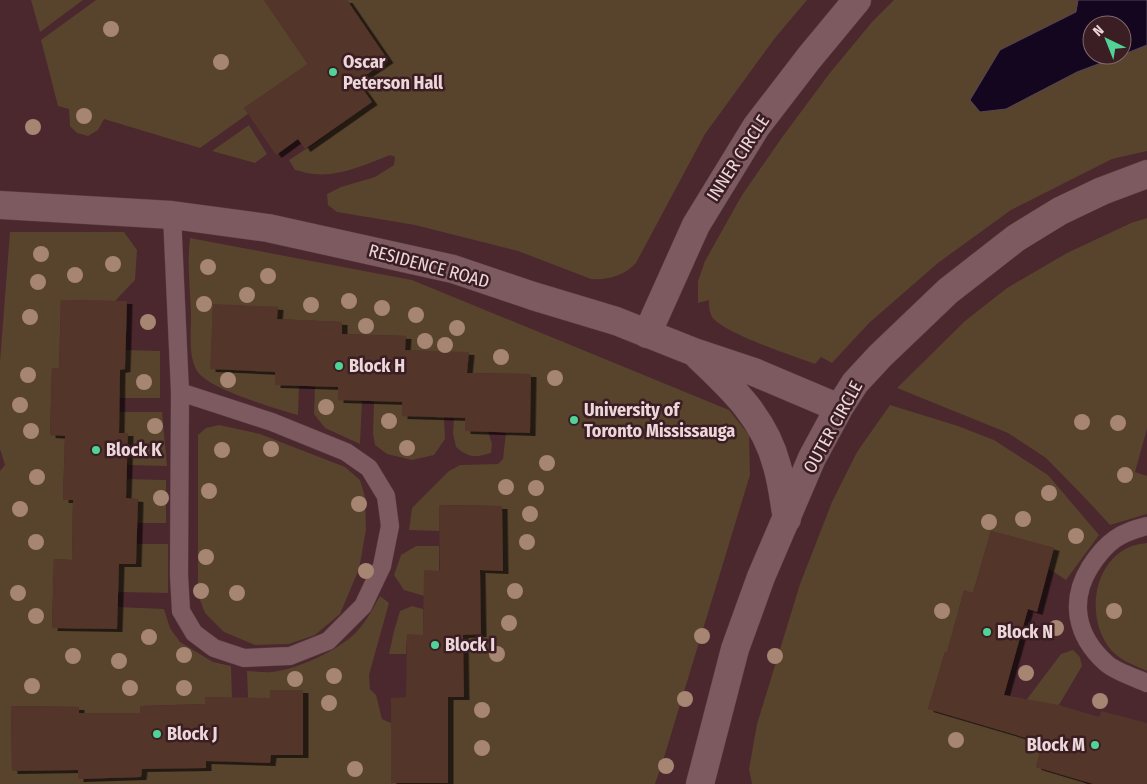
<svg xmlns="http://www.w3.org/2000/svg" width="1147" height="784" viewBox="0 0 1147 784" font-family="'Fira Sans Condensed',sans-serif">
<defs>
<filter id="shadow"><feDropShadow dx="5.5" dy="3" stdDeviation="0" flood-color="#0009"/></filter>
</defs>
<rect width="100%" height="100%" fill="#3b1e23"/>
<path fill="#4b272e" fill-rule="evenodd" d="M0 0H1147V784H0ZM1092 25H1122V55H1092Z"/>
<path fill="#58432d" d="M31 0H83L40 32Z
M96 0H264L308 64 244 108 248 114 200 148 104 119 98 130 88 136 77 133 70 126 69 109 58 106 41 40Z
M347 0H807L775 38 705 134 636 263C624 276 608 280 591 279L518 251 415 225 337 212 328 205 327 194 341 187 375 177 394 165 395 157 390 155C367 164 339 177 314 174 308 174 301 171 295 170L289 160 317 142 371 102 357 81 388 60Z
M894 0H1078L1076 12 1000 50 1077 72 1147 45V151L1112 159 1011 210 938 263 869 323 832 363 821 357 815 364C797 357 718 332 711 315 709 311 709 305 709 300L698 303V281L705 261 742 195 783 136 829 74 872 22Z
M249 125 267 154 255 163 212 151Z
M1147 218V429L1135 472 1147 476V514L1110 525 1087 500 1046 458 1008 433 897 388 965 321 1007 288 1067 253 1131 223Z
M10 232H124L137 250 135 280 115 301 61 300 59 368H52L50 435 65 436 63 499 73 500 72 560 54 559 52 627 117 629 118 607 164 609 170 628 180 642 213 662 231 666 232 698 205 697V704L140 706V713H79L78 707 11 706 12 771 206 768V761L270 763 271 755H303V690H270V699L248 698 247 671C255 671 263 673 271 672 295 670 332 653 351 637 364 626 372 610 380 596L389 603 369 675 370 689 376 695 382 719 391 723V783H448V697H464L463 635 481 633 480 570 502 571V506L440 505 439 531 409 530 412 508 449 471 460 465 498 464 503 459 506 432 530 433 531 374 467 373 469 353 405 350 406 336 342 334V322L277 319 278 307 213 305 211 369 275 372V385H299L298 415C277 409 208 389 197 371 188 356 191 331 191 314 190 289 187 263 190 238L412 280 729 410 749 435 750 475 662 764 655 784H0V471L5 465 0 449V362Z
M126 350 160 351V398H119L120 370 125 369Z
M315 386 338 387V400L362 401 360 444 325 428 314 414Z
M374 402H402V416L444 417 445 439 434 455 412 460 387 454 375 445 373 434Z
M890 405 958 426 994 440 1048 475 1099 535 1066 580 1049 569 1054 548 991 531 973 593 964 591 947 652H945L928 709 1018 711 1061 654 1073 650 1080 657 1082 666 1059 705H1054L1036 767 1084 781V783L1088 784H752L749 769 757 724 800 584 832 502 857 452Z
M119 412H162L167 466 128 465V433H118Z
M454 418H465V431H488L492 444 491 453C475 458 469 458 456 447L453 434Z
M219 425 260 434 345 467 360 480 365 497 366 530 359 569 340 614 315 635 289 644 255 645 224 632 205 613 198 595V435L206 428Z
M127 479 166 480V523H137L138 499 126 498Z
M1147 543V671C1134 665 1121 661 1111 650 1081 614 1096 546 1147 543Z
M137 544H168V593L118 592 119 564H136Z
M416 546H439V571H424V596L404 590 394 575 401 555Z
M412 606 423 609V635H407L406 654H389L394 631 400 611Z"/>
<path fill="#13061e" stroke="#544556" d="M1078 0H1147V45L1122 55V25H1092V55H1122L1077 72 1006 109 980 112 970 100 1000 50 1076 12Z"/>
<path fill="#53352b" filter="url(#shadow)" d="M264 0H347L388 60 357 81 372 102 305 149 298 139 276 155 244 108 308 64Z
M61 300 127 301 125 369 120 370 119 433H128L126 498 138 499 136 564H119L117 629 52 628 54 559 72 560 73 500H63L65 436 50 435 52 368H59Z
M213 304 278 307 277 319 342 322V334L406 336 405 350 469 352 467 373 531 374 530 433 465 431V418L402 416V402L338 400V387L275 385V372L210 369Z
M439 505 502 506 503 571 480 570 481 634 463 635 464 697H448V783H391V698L406 697 407 634 423 635 424 570 440 571Z
M991 531 1054 548 1037 612 1028 609 1004 695 1059 705 1099 717 1101 711 1147 723V784H1093L1036 767 1043 743 928 709 945 652H947L964 590 973 593Z
M270 690H303V755H271L270 763 206 761V768L142 769 141 777 78 779V770L12 771 11 706 79 707V713H140V706L205 704V697L270 698Z"/>
<g fill="none" stroke-linecap="round" stroke-linejoin="round">
<g stroke="#563d42" stroke-width="19">
<path id="lane" d="M172 215 180 392 179 575 181 611 194 633 214 648 244 658 290 656 328 641 363 606 382 566 390 526 386 496 369 468 346 452 272 422 180 392
M1147 526C1136 529 1125 532 1115 539 1105 546 1097 556 1090 567 1069 601 1076 636 1106 663 1114 671 1136 678 1147 683"/>
</g>
<g stroke="#563d42" stroke-width="29">
<path id="street" d="M0 205 172 215 268 228 453 269 533 296 616 321 694 352 754 372 839 408
M647 334 696 225 756 127 809 58 857 0
M699 357C733 389 765 419 777 466 782 483 784 502 787 519
M700 784 735 649 761 577 812 458 839 408 855 383 880 356 948 291 1016 238 1060 211 1102 191 1147 174"/>
</g>
<use href="#lane" stroke="#7c5a5f" stroke-width="18"/>
<use href="#street" stroke="#7c5a5f" stroke-width="28"/>
</g>
<g fill="#a68572">
<circle cx="111" cy="29" r="8"/>
<circle cx="221" cy="62" r="8"/>
<circle cx="84" cy="116" r="8"/>
<circle cx="33" cy="127" r="8"/>
<circle cx="41" cy="254" r="8"/>
<circle cx="113" cy="264" r="8"/>
<circle cx="208" cy="267" r="8"/>
<circle cx="75" cy="275" r="8"/>
<circle cx="268" cy="276" r="8"/>
<circle cx="38" cy="282" r="8"/>
<circle cx="247" cy="295" r="8"/>
<circle cx="349" cy="301" r="8"/>
<circle cx="204" cy="304" r="8"/>
<circle cx="311" cy="305" r="8"/>
<circle cx="382" cy="308" r="8"/>
<circle cx="416" cy="315" r="8"/>
<circle cx="30" cy="317" r="8"/>
<circle cx="148" cy="322" r="8"/>
<circle cx="366" cy="326" r="8"/>
<circle cx="457" cy="328" r="8"/>
<circle cx="425" cy="341" r="8"/>
<circle cx="445" cy="345" r="8"/>
<circle cx="501" cy="357" r="8"/>
<circle cx="28" cy="375" r="8"/>
<circle cx="555" cy="378" r="8"/>
<circle cx="228" cy="380" r="8"/>
<circle cx="144" cy="382" r="8"/>
<circle cx="20" cy="405" r="8"/>
<circle cx="326" cy="407" r="8"/>
<circle cx="389" cy="421" r="8"/>
<circle cx="1082" cy="422" r="8"/>
<circle cx="1118" cy="423" r="8"/>
<circle cx="155" cy="426" r="8"/>
<circle cx="31" cy="431" r="8"/>
<circle cx="407" cy="448" r="8"/>
<circle cx="271" cy="449" r="8"/>
<circle cx="222" cy="450" r="8"/>
<circle cx="547" cy="463" r="8"/>
<circle cx="1125" cy="475" r="8"/>
<circle cx="37" cy="477" r="8"/>
<circle cx="506" cy="487" r="8"/>
<circle cx="536" cy="488" r="8"/>
<circle cx="209" cy="491" r="8"/>
<circle cx="1049" cy="493" r="8"/>
<circle cx="161" cy="498" r="8"/>
<circle cx="359" cy="504" r="8"/>
<circle cx="20" cy="509" r="8"/>
<circle cx="530" cy="514" r="8"/>
<circle cx="1023" cy="519" r="8"/>
<circle cx="989" cy="522" r="8"/>
<circle cx="1076" cy="536" r="8"/>
<circle cx="36" cy="542" r="8"/>
<circle cx="527" cy="542" r="8"/>
<circle cx="206" cy="557" r="8"/>
<circle cx="366" cy="571" r="8"/>
<circle cx="201" cy="591" r="8"/>
<circle cx="515" cy="591" r="8"/>
<circle cx="18" cy="593" r="8"/>
<circle cx="237" cy="593" r="8"/>
<circle cx="942" cy="611" r="8"/>
<circle cx="1114" cy="611" r="8"/>
<circle cx="36" cy="616" r="8"/>
<circle cx="509" cy="623" r="8"/>
<circle cx="1056" cy="628" r="8"/>
<circle cx="702" cy="636" r="8"/>
<circle cx="149" cy="637" r="8"/>
<circle cx="497" cy="654" r="8"/>
<circle cx="184" cy="655" r="8"/>
<circle cx="73" cy="656" r="8"/>
<circle cx="775" cy="656" r="8"/>
<circle cx="119" cy="661" r="8"/>
<circle cx="1026" cy="673" r="8"/>
<circle cx="334" cy="676" r="8"/>
<circle cx="295" cy="679" r="8"/>
<circle cx="32" cy="686" r="8"/>
<circle cx="130" cy="688" r="8"/>
<circle cx="184" cy="688" r="8"/>
<circle cx="685" cy="699" r="8"/>
<circle cx="1100" cy="701" r="8"/>
<circle cx="329" cy="703" r="8"/>
<circle cx="482" cy="710" r="8"/>
<circle cx="956" cy="740" r="8"/>
<circle cx="482" cy="748" r="8"/>
<circle cx="666" cy="766" r="8"/>
<circle cx="355" cy="769" r="8"/>
</g>
<g fill="#51d398" stroke="#3b1e23" stroke-width="2">
<circle cx="333" cy="72" r="5"/>
<circle cx="339" cy="366" r="5"/>
<circle cx="574" cy="420" r="5"/>
<circle cx="96" cy="450" r="5"/>
<circle cx="987" cy="632" r="5"/>
<circle cx="435" cy="645" r="5"/>
<circle cx="157" cy="734" r="5"/>
<circle cx="1095" cy="745" r="5"/>
</g>
<g text-anchor="middle" stroke-width="5" stroke-linejoin="round" paint-order="stroke">
<g font-size="18" font-weight="bold" fill="#ecd7da" stroke="#3b1e23" text-anchor="start">
<text x="343" y="68">Oscar<tspan x="343" dy="21">Peterson Hall</tspan></text>
<text x="349" y="372">Block H</text>
<text x="584" y="416">University of<tspan x="584" dy="21">Toronto Mississauga</tspan></text>
<text x="106" y="456">Block K</text>
<text x="997" y="638">Block N</text>
<text x="445" y="651">Block I</text>
<text x="167" y="740">Block J</text>
<text x="1085" y="751" text-anchor="end">Block M</text>
</g>
<g font-size="18" fill="#ecd7da" stroke="#3b1e23">
<text transform="translate(738 158) rotate(-57)" y="6">INNER CIRCLE</text>
<text transform="translate(429 266) rotate(15)" y="6">RESIDENCE ROAD</text>
<text transform="translate(833 427) rotate(-61)" y="6">OUTER CIRCLE</text>
</g>
</g>
<g transform="translate(1107 40) rotate(317)"><circle r="24" fill="#3b1e23" stroke="#82686c"/>
<path d="M0-4L9 19L0 12L-9 19Z" fill="#51d398"/>
<text y="-8" font-size="14" font-weight="bold" text-anchor="middle" fill="#ecd7da">N</text>
</g>
</svg>
